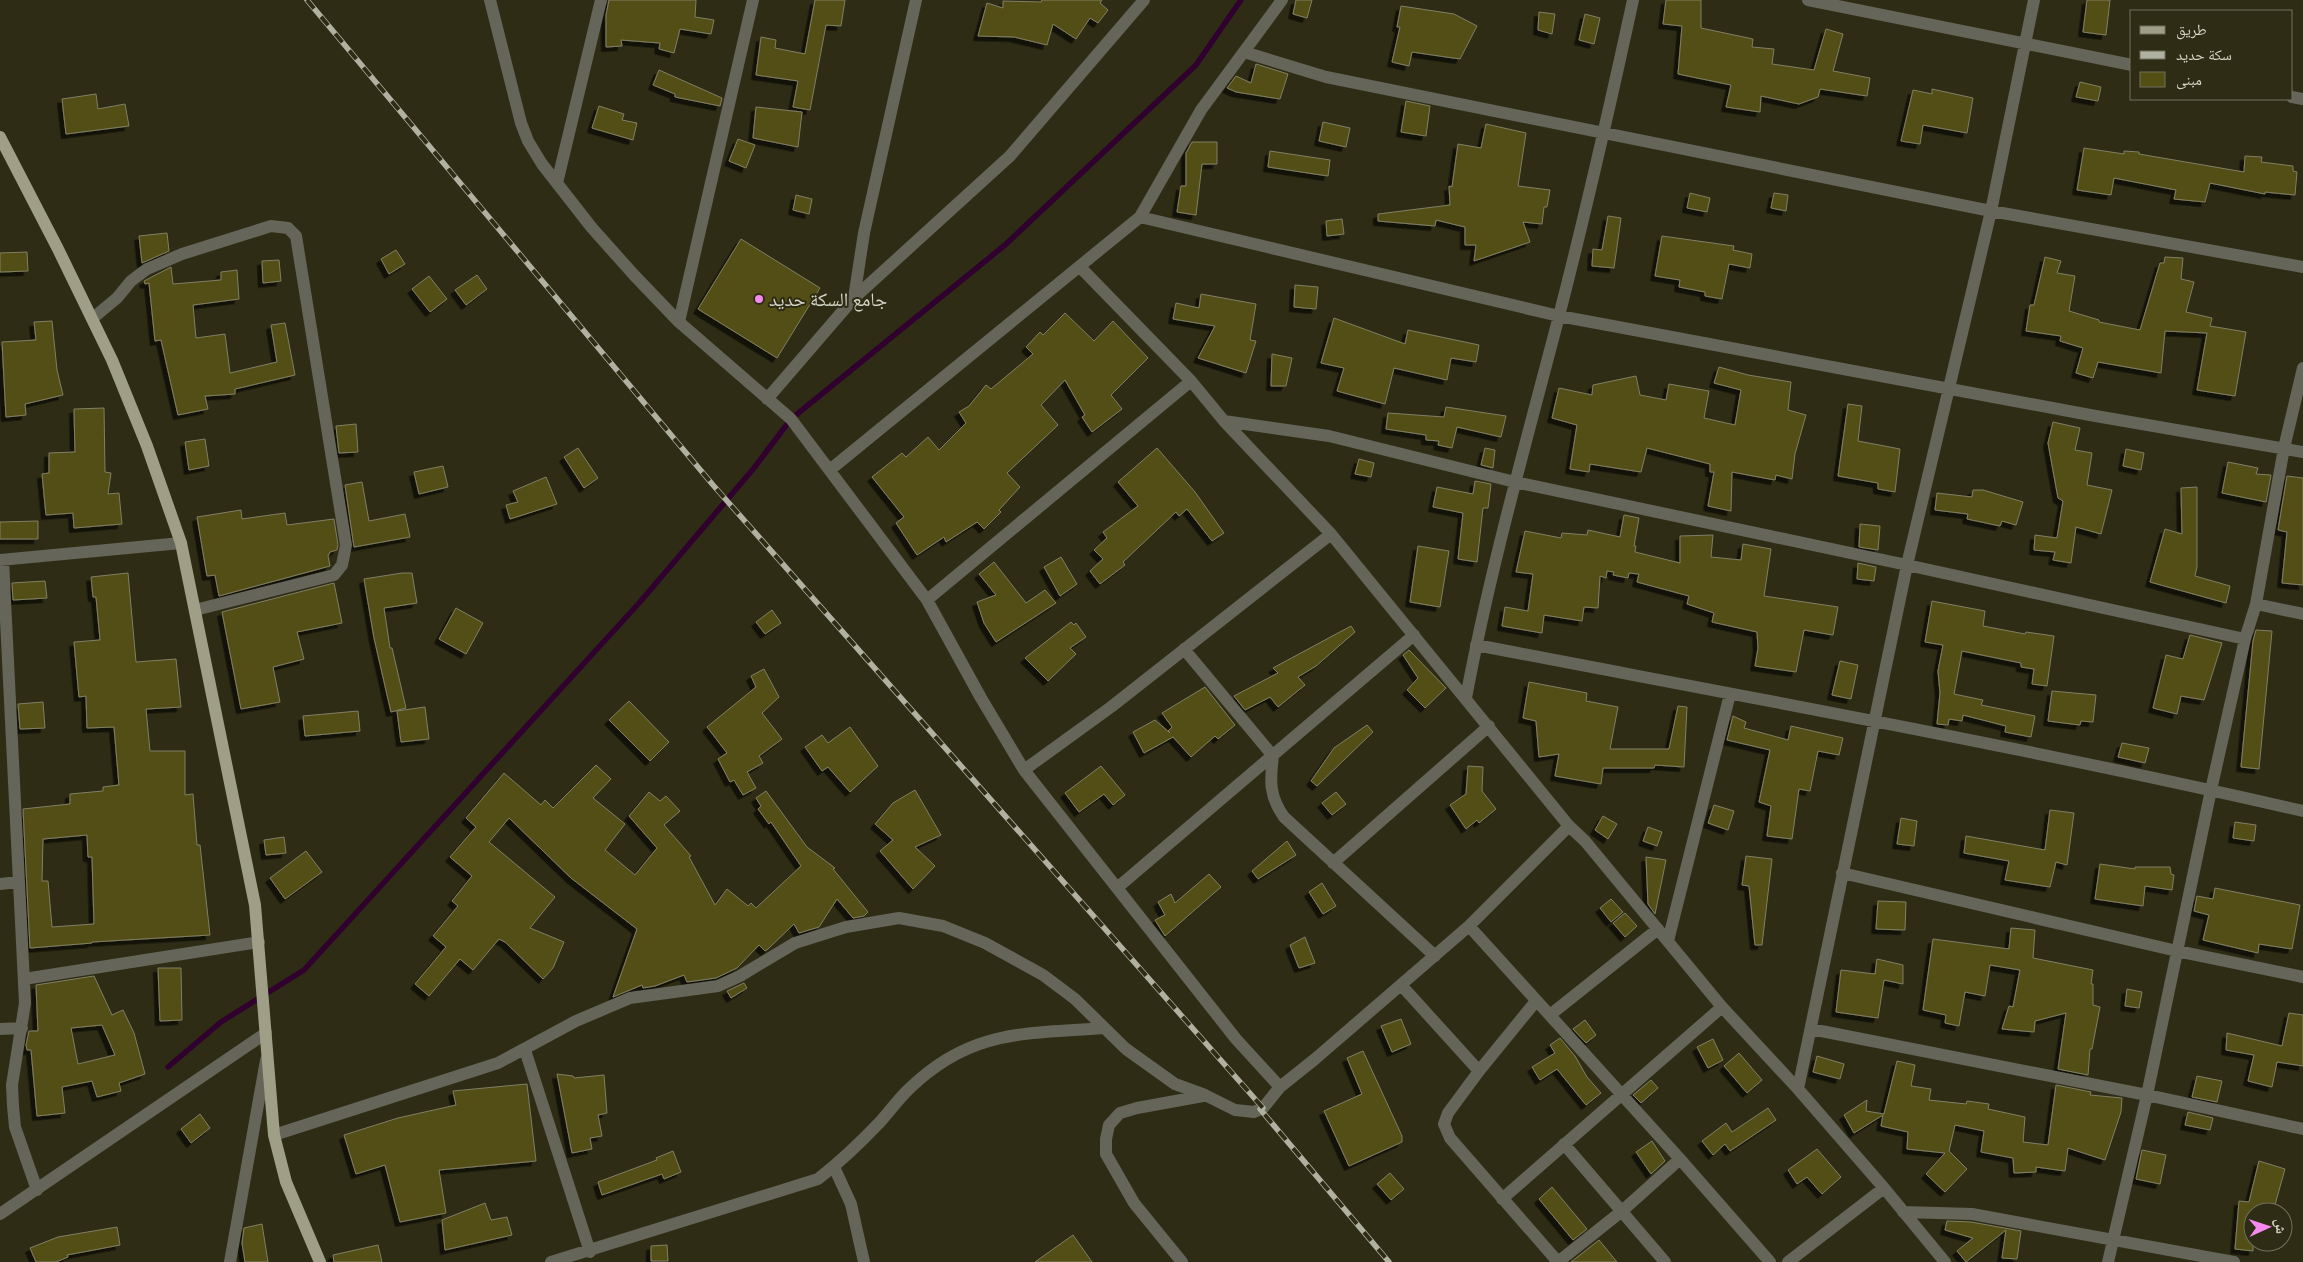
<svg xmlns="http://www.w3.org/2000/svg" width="2303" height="1262" viewBox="0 0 2303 1262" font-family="Cabin,'Noto Naskh Arabic',sans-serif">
<defs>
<filter id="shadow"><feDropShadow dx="-4.5" dy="4.5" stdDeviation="0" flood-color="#0009"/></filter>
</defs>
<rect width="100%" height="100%" fill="#2e2c15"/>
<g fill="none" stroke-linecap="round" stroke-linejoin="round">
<path stroke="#30002e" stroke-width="5.5" d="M168 1067 221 1022 304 970 640 602 754 468 791 419 1005 245 1196 65 1241 0"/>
</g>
<path fill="#524e14" stroke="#817f65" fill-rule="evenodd" filter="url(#shadow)" d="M609 0H696L695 17 714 20 711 34 680 29 674 53 659 49 660 43 621 40 622 46 606 47V15Z
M815 0H845L841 26 826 25 810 110 793 107 798 81 756 75 761 37 776 40 775 48 805 54Z
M1042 0H1102L1100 3 1108 10 1098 23 1090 18 1076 39 1053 24 1047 45 1014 37 978 36 987 3 1003 8V1L1041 2Z
M1296 0H1312L1307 18 1293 14Z
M1666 0H1701V28L1753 39 1752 47 1774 49 1772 64 1814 70 1826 29 1843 34 1833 71 1870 78 1867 96 1820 89 1818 97 1799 104 1761 96 1760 112 1726 107 1731 85 1678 74 1682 26 1663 24Z
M2087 0H2110L2106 35 2083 32Z
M1401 6 1454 14 1477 26 1460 59 1412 52 1409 66 1392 62 1400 27H1397Z
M1539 12 1555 14 1552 34 1538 30Z
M1585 14 1600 18 1594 44 1579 40Z
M1256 64 1288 74 1280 99 1236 92 1227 88 1236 76 1251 83Z
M659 70 722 98 720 106 675 97V94L653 85Z
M2080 82 2101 87 2098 101 2076 97Z
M1932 89 1973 98 1967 133 1923 125 1920 144 1901 141 1913 90 1932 94Z
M96 94 98 109 125 104 129 126 66 134 62 99Z
M1406 101 1430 106 1426 136 1401 132Z
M599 106 624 114 622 120 637 123 633 140 592 128Z
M756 107 802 112 798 147 753 138Z
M1323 122 1350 128 1346 147 1319 141Z
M1486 124 1526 133 1518 186 1550 190 1547 207H1544L1542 224 1523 222 1530 242 1474 261 1476 245H1465V227L1436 220 1435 226 1378 221V214L1450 205 1449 186 1452 187 1458 144 1481 148Z
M738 139 755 145 746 168 729 161Z
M1192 142H1217V164H1202L1196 215 1177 212 1181 186H1186V153Z
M2084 148 2124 154V151L2139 152V154L2244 172 2245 156 2262 157 2261 162 2293 166V171L2297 172 2295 195 2265 192V194L2210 183 2205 202 2174 199 2176 190 2114 178 2111 195 2077 190Z
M1270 151 1330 160 1328 176 1268 167Z
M1690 193 1710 198 1707 212 1687 208Z
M1774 193 1788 195 1786 211 1771 208Z
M796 195 812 199 809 214 793 210Z
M1608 216 1621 218 1614 268 1592 266 1593 249 1602 250Z
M1342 219 1344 234 1327 236 1326 221Z
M167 233 169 251 142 263 139 236Z
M1662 236 1734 246 1733 250 1752 254 1750 268 1729 264 1722 299 1705 296V292L1679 287 1680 280 1655 276Z
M741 239 820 288 777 358 698 309Z
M396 250 405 264 389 274 381 259Z
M27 252 28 271 0 272V253Z
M2045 257 2061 261 2057 273 2075 276 2069 311 2099 320V322L2140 330 2160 263H2164L2165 257 2183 258 2181 279 2194 282 2186 312 2212 318 2210 326 2246 332 2235 396 2197 390 2207 333 2165 331 2161 373 2098 362 2093 378 2076 373 2083 348 2060 341 2061 336 2026 331 2030 305H2034Z
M279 260 281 281 263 283 262 261Z
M171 267 173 284 221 280V272L237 270 239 299 193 305 196 338 225 334 230 373 277 362 271 325 285 323 295 375 235 389V394L205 396 208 409 178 415 161 340 155 341 149 283 145 284 144 281Z
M477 275 487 289 466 305 455 290Z
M429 276 447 299 430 312 412 289Z
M1295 285 1318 287 1316 309 1294 307Z
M1201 294 1256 304 1250 340 1256 341 1246 373 1198 358 1215 326 1173 319 1176 303 1199 308Z
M1065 313 1094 341 1113 321 1148 358 1111 395 1122 409 1092 432 1082 417 1085 415 1065 380 1041 405 1058 425 1007 473 1020 487 999 510 1001 512 984 529 977 522 946 542 944 537 917 555 896 523 904 517 872 477 902 453 906 457 928 437 939 450 966 423 959 412 969 406 986 385 991 389 1033 354 1026 347 1040 332 1043 335Z
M1334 318 1405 344 1408 330 1479 345 1476 362 1451 358 1447 380 1394 368 1385 404 1337 391 1344 368 1321 363Z
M52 321 57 370 63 395 25 404 26 415 6 417 2 342 36 340 34 322Z
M1272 354 1292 358 1286 386H1271Z
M1719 367 1748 375 1791 382 1788 410 1806 415 1795 454 1792 479 1776 475 1775 480 1732 472 1731 511 1708 506 1714 472H1710V464L1647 448 1641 472 1590 464 1589 472 1570 469 1577 425 1552 418 1559 388 1592 395 1593 385 1636 376 1640 395 1666 400 1669 384 1709 391 1704 418 1735 425 1741 390 1714 383Z
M1848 404 1862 406 1858 441 1900 449 1895 492 1878 489V483L1838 476Z
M1446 407 1506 416 1501 437 1457 427 1452 448 1438 445 1439 441 1426 440V435L1386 429 1388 413 1444 417Z
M104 408 105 472 111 473 108 494 119 493 122 524 74 528 73 513 46 515 42 474 49 473V453L75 452 74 409Z
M2053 422 2080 428 2075 450 2092 453 2087 485 2112 490 2101 534 2076 527 2071 563 2053 560 2055 552 2034 550 2035 535 2057 538 2063 501 2058 498 2048 443Z
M356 424 358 452 339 453 336 426Z
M205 439 209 466 189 470 185 442Z
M578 448 598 478 584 488 564 457Z
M1157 448 1195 492 1224 533 1212 541 1187 509 1179 516 1176 512 1123 562 1125 565 1100 584 1090 571 1103 559 1094 550 1107 538 1103 532 1138 506 1118 482Z
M1485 448 1495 450 1493 468 1481 465Z
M2126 449 2144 453 2141 470 2123 466Z
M1359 459 1374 463 1371 477 1355 474Z
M2228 462 2258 468 2256 474 2271 475 2266 502 2222 493Z
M443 466 448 487 419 494 414 472Z
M2287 476 2303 478V585L2282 583 2287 532 2278 530Z
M546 477 557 504 510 519 506 505 518 502 513 491Z
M1475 481 1491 484 1488 508H1483L1477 562 1458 559 1463 513 1433 507 1437 487 1473 494Z
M362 482 369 521 405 514 410 537 354 547 345 485Z
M2197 487V567L2195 576 2230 586 2226 603 2150 582 2165 529 2182 534 2181 488Z
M1973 490H1983L2023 502 2016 525 2002 521 2000 526 1967 519 1968 514 1935 510 1937 493 1972 497Z
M241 510 242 519 285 513 287 525 334 519 338 545 337 550 330 552 328 556 330 566 219 596 215 575 207 576 197 517Z
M1624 515 1639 518 1634 546H1636L1635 552 1680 563V536L1713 535 1711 557 1741 560 1743 544 1771 549 1764 596 1838 607 1833 635 1804 630 1796 672 1755 666 1758 648 1757 632 1712 622 1714 613 1687 604 1689 596 1637 582 1639 574 1629 573 1628 578 1613 575 1614 572 1607 571 1606 578 1600 576 1598 608 1584 607 1582 621 1544 615 1542 633 1502 626 1505 607 1528 611 1533 574 1516 572 1525 531 1561 538 1562 533 1587 535 1588 530 1620 537Z
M38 521V539H0V522Z
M1860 524 1880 526 1878 550 1859 547Z
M1418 546 1449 551 1440 607 1410 602Z
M1061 557 1077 584 1060 596 1044 567Z
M994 562 1026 603 1045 590 1056 603 996 642 984 623 977 602 996 595 979 574Z
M1858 563 1876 567 1874 581 1857 579Z
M128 573 136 662 176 659 181 707 146 709 150 751H185V795L193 794 197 845H200L210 935 92 942V943L30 948 23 809 70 804V794L103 791V787L119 785 114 727 87 728 86 696 79 697 74 642 100 640 96 597H93L91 577ZM87 835 88 857H92L94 924 52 927 48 881H42L43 839Z
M402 573H412L417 603 384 608 390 648H392L406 708 391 712 374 638 364 579Z
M45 581 47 598 13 600 12 583Z
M334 583 342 623 297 632 304 659 273 667 280 702 241 709 222 612Z
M1932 601 1985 611 1983 626 2025 634 2026 632 2054 636 2047 686 2032 684 2034 669 2021 667V663L1962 651 1954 694 1983 700 1981 705 2035 716 2031 737 2005 732 2006 726 1963 715 1962 721 1949 719 1948 725 1937 724 1940 693 1938 671 1943 645 1925 642Z
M456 608 483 623 466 654 439 639Z
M772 610 781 623 765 634 756 622Z
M1071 622 1074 625 1076 623 1086 637 1070 648 1076 654 1048 681 1025 658Z
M1351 626 1355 632 1316 666 1298 677 1305 685 1278 707 1270 697 1245 710 1234 696 1278 673 1273 668Z
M2256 630 2272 631 2259 769 2241 767 2253 641Z
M2190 635 2222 643 2204 700 2181 696 2177 714 2153 708 2166 655 2183 659Z
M1409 650 1446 688 1425 708 1407 690 1418 678 1403 655Z
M1840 661 1858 665 1851 699 1832 695Z
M764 669 779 697 762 713 782 739 759 756 763 763 747 772 756 788 743 795 734 780 730 782 718 759 727 753 707 727 756 687 751 676Z
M1529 682 1587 693 1586 701 1618 707 1610 749H1669L1678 706 1687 707 1684 767 1655 765 1654 768H1603L1601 784 1555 776 1559 754 1539 757 1536 721 1523 718Z
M1205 687 1235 725 1218 739 1215 736 1191 757 1173 737 1144 753 1133 732 1155 720 1170 733 1168 731 1172 727 1162 713Z
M2052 691 2096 695 2093 722 2081 721 2080 725 2048 721Z
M629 701 669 742 650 761 609 720Z
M43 702 45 728 20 729 18 704Z
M425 707 429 739 401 742 397 711Z
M358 711 360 731 305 736 303 716Z
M1733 716 1746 722 1744 728 1788 740 1791 726 1843 738 1839 755 1818 751 1810 791 1799 789 1792 839 1767 836 1771 806 1759 802 1770 750 1727 740Z
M1367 725 1373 732 1317 786 1311 781 1334 748Z
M850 727 878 766 850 792 828 767 822 771 805 747 822 735 828 743Z
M2122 743 2149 748 2145 763 2118 757Z
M596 765 611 779 593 798 625 824 605 850 635 875 657 848 629 816 649 792 660 801 666 796 680 811 664 825 691 856 689 857 715 905 727 889 748 906 751 903 756 908 801 866 771 822 769 824 758 809 761 806 756 798 766 791 807 847 835 868 833 869 868 912 864 916 853 918 837 899 819 927 799 933 794 924 768 949 765 951 759 945 737 968 716 978 687 982 684 975 655 986 643 988 642 985 613 997 637 929 571 878 509 818 489 842 555 897 530 928 564 942 553 968 543 979 505 942 499 939 473 970 460 959 429 996 415 984 446 947 433 936 458 906 452 901 472 876 450 857 476 827 466 818 504 773 541 805 545 800 553 808Z
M1101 766 1125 795 1113 805 1104 794 1079 812 1065 793Z
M1468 766 1483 767 1482 791 1496 809 1479 823 1477 820 1466 829 1450 805 1466 794Z
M915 790 941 835 915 847 935 866 913 889 880 851 893 840 875 824 893 803Z
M1336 792 1346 804 1332 815 1322 803Z
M1714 805 1734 811 1728 830 1708 823Z
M2050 810 2074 813 2067 865 2056 862 2050 887 2005 880 2009 861 1964 853 1966 836 2045 850Z
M1603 816 1617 824 1608 839 1595 830Z
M1901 818 1917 821 1914 846 1897 844Z
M2235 822 2256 825 2254 841 2233 838Z
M1648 827 1662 832 1657 846 1643 841Z
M284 837 286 853 266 855 264 840Z
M1287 841 1296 855 1258 879 1252 871Z
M306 851 322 872 285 899 270 878Z
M1746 856 1772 859 1762 945H1755L1749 886 1742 885Z
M1646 857 1666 860 1655 914 1648 904Z
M2100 864 2135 869V867H2170L2171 874 2174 875 2172 890 2145 886 2143 906 2095 899Z
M1209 874 1221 887 1165 936 1155 920 1165 915 1158 902 1171 894 1175 903Z
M1322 883 1336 906 1323 914 1309 892Z
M2215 888 2300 905 2292 949 2259 944 2258 953 2203 940 2209 915 2194 911 2197 896 2213 899Z
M1611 899 1623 912 1611 922 1600 908Z
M1878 901 1906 902 1905 930 1876 929Z
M1625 913 1637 926 1625 937 1613 923Z
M2011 928 2035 930 2033 958 2093 970 2091 984H2093V1005L2100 1007 2092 1049H2090L2088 1075 2058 1069 2066 1013 2035 1021 2034 1032 2002 1029 2009 1006 2013 1007 2020 970 1990 965 1985 996 1965 992 1959 1026 1945 1023 1946 1015 1923 1010 1933 939 2009 949Z
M1305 937 1315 963 1299 968 1290 945Z
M1877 959 1903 965V984L1884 980 1878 1018 1836 1012 1841 970 1875 974Z
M158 968H181L182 1020 160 1021Z
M94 976 112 1015 123 1010 134 1033 145 1074 119 1083 121 1091 97 1097 92 1081 62 1087 65 1113 37 1116 31 1050H27L26 1045 29 1031H38L36 985ZM102 1025 115 1055 78 1064 71 1028Z
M744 983 747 988 731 998 727 991Z
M2127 989 2142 992 2139 1008 2125 1006Z
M2289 1013 2303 1015V1066L2277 1062 2272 1087 2248 1081 2254 1055 2226 1050 2227 1033 2282 1046Z
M1401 1019 1411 1044 1392 1052 1381 1026Z
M1585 1020 1596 1035 1586 1043 1573 1029Z
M1560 1038 1575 1056 1587 1077 1601 1093 1586 1105 1557 1069 1540 1080 1532 1067 1555 1053 1550 1045Z
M1713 1039 1723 1060 1708 1068 1697 1047Z
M1363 1051 1402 1136V1142L1349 1166 1324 1111 1362 1094 1347 1058Z
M1739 1053 1762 1080 1747 1093 1724 1066Z
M1817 1056 1844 1064 1840 1079 1813 1072Z
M1897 1061 1915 1065 1911 1086 1931 1089 1929 1100 1966 1104 1967 1101 1989 1104 1988 1109 2025 1117 2023 1142 2048 1145 2056 1085 2091 1092 2090 1095 2122 1098 2121 1112 2105 1160 2068 1148 2065 1171 2036 1167V1172L2014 1173 2013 1158 1981 1152 1984 1131 1955 1125 1949 1151 1967 1169 1945 1192 1926 1174 1945 1153 1907 1149 1908 1132 1881 1126 1883 1115 1854 1133 1844 1115 1867 1100 1866 1111 1884 1114Z
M557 1074 573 1076 574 1078 604 1075 607 1113 598 1115 602 1136 590 1138 592 1149 572 1153Z
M2197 1076 2222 1081 2217 1102 2192 1097Z
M1651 1080 1658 1088 1641 1103 1633 1095Z
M527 1084 536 1161 439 1170 446 1213 400 1222 385 1165 356 1174 344 1135 398 1118 456 1105 453 1091Z
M1768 1108 1776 1120 1730 1151 1725 1144 1713 1155 1702 1141 1726 1123 1732 1132Z
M2188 1112 2213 1118 2210 1130 2185 1125Z
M200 1114 210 1128 191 1143 181 1129Z
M1652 1141 1665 1161 1651 1174 1636 1152Z
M1817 1149 1841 1177 1822 1194 1807 1177 1797 1184 1788 1170Z
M2142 1150 2166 1155 2160 1184 2136 1179Z
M673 1151 681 1172 664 1179 662 1174 602 1195 598 1182 657 1160 656 1158Z
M2259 1161 2285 1169 2273 1212H2253V1251L2235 1249 2239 1201 2249 1202Z
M1390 1173 1404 1189 1391 1200 1377 1184Z
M1552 1187 1587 1229 1573 1240 1539 1199Z
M485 1203 491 1220 507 1217 512 1235 445 1250 442 1220Z
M1947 1221 1971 1222 2021 1231 2017 1259 2002 1258 2006 1230 1966 1262 1957 1251 1973 1238 1945 1230Z
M262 1224 268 1262H245L242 1243 244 1228Z
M117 1227 120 1245 67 1255 68 1257 56 1262H36L30 1248 58 1237Z
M1073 1235 1092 1262H1035Z
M1599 1240 1617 1262H1571Z
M378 1245 382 1262H334L333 1255Z
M667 1245 668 1261H651V1246Z"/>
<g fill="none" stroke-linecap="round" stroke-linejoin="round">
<path stroke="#656559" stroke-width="12" d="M490 0 521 123 528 141 542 164 592 228 634 275 679 322 791 419 927 600 981 698 1024 770 1236 1039 1280 1087
M1808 0 2132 65
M1244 52 1326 77 1991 211 2303 267
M2292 97 2303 99
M557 183 601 0
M1140 217 1559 316 2090 415 2303 452
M1080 267 1191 381 1224 421 1331 534 1569 826 1585 841 1722 1007 1798 1089 1884 1188 1945 1262
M854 298 864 233 916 0
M93 318 117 298 131 281 147 269 182 254 271 226 288 228 296 236 346 545 342 565 334 575 195 610
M679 322 753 0
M767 399 854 298 1010 156 1144 0
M1224 421 1329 436 1515 482 1907 565 2245 639
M831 469 1140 217 1201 110 1282 0
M0 560 181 543
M3 560 25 1003 12 1085 13 1106 15 1127 37 1190
M927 600 1191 381
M2256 604 2303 614
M1476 645C1752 698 2029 748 2303 811
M1184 649 1273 756C1270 781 1269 796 1284 817L1435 956
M1466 698C1490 569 1526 443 1559 316 1586 211 1610 106 1633 0
M1024 770 1111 707 1331 534
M1333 863 1489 726
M1842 873 2177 951 2303 977
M0 884 18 882
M1117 888 1414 635
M1469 926 1680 1159 1770 1262
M1668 941 1730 694
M24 979 259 942
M1402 986 1479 1071
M1536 1001 1479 1071 1448 1113 1444 1124 1450 1138 1558 1262
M1550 1015 1658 929
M0 1029 22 1028
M1811 1029 2147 1095 2303 1129
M525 1050 590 1252
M1798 1089 1907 565 1991 211 2034 0
M274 1135 498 1063 576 1021 630 998 718 986 740 976 795 943 846 927 899 918 943 926 985 943 1043 975 1075 999 1126 1049 1175 1084 1205 1095 1235 1110 1254 1112 1263 1108 1280 1087 1315 1059 1469 926 1569 826
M1564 1144 1665 1262
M834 1167 851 1204 864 1262
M1502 1199 1722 1007
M1903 1212 1972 1214 2234 1262
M0 1214 266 1033
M230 1262 266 1060
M551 1262 818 1179C840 1162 861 1142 880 1122 890 1111 899 1098 910 1088 971 1029 1025 1034 1103 1028
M1182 1262 1134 1203 1106 1154V1139L1109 1125 1120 1113 1137 1108 1203 1096
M1558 1262 1622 1211 1680 1159
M1788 1262 1884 1188
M2108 1262 2147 1095 2211 790 2245 639 2256 604 2284 448 2303 368"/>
<path stroke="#9f9e86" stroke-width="12" d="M0 137 58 249 112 360 147 446 181 543 255 905 274 1135 286 1182 320 1262"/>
<g stroke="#b1b1a1" stroke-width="5.5">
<path id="rail" d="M307 0 713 485 1263 1108 1260 1109 1389 1262"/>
</g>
<use href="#rail" stroke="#2e2c15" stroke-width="4" stroke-dasharray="11" stroke-linecap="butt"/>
</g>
<circle fill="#f589ee" stroke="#2e2c15" stroke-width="2" cx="759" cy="299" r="5"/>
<g text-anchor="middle" stroke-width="4" stroke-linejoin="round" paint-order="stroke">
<g font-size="19" fill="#d6d6c8" stroke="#2e2c15" text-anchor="start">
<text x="769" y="306">جامع السكة حديد</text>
</g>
</g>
<rect x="2130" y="10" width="162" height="90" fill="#2e2c15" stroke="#71705d"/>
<rect x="2140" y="26" width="25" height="8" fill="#9f9e86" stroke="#71705d"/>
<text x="2176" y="35" font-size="15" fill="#d6d6c8">طريق</text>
<rect x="2140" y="51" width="25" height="8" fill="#b1b1a1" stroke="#71705d"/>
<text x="2176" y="60" font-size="15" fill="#d6d6c8">سكة حديد</text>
<rect x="2140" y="72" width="25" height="15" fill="#524e14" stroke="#71705d"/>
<text x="2176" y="85" font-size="15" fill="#d6d6c8">مبنى</text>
<g transform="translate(2268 1227) rotate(87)"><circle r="24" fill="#2e2c15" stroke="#71705d"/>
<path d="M0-4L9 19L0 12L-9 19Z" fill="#f589ee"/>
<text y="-8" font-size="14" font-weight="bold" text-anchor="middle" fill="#d6d6c8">ش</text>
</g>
</svg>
